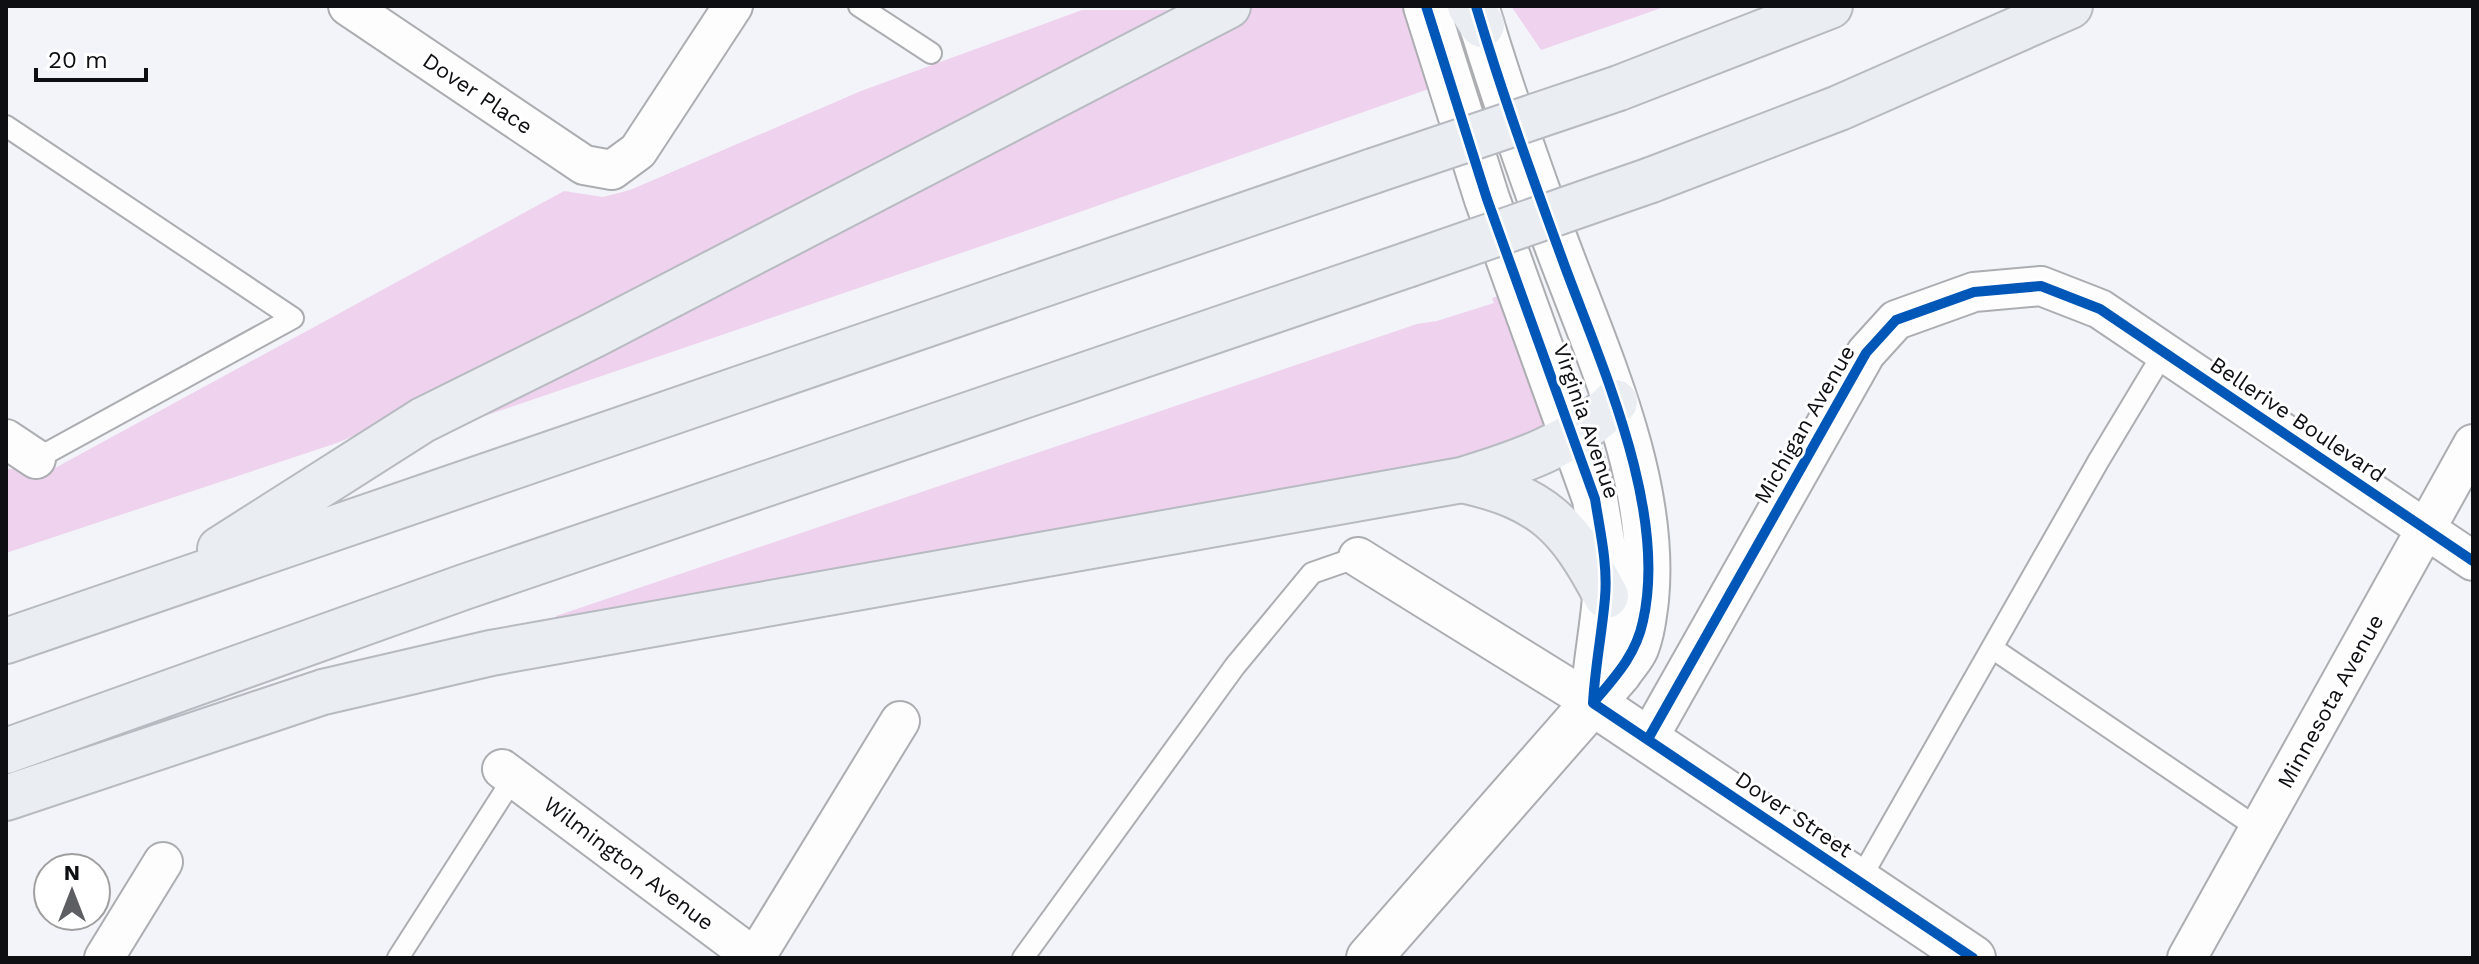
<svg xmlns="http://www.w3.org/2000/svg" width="2479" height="964" viewBox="0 0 2479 964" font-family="'Work Sans',sans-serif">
<rect width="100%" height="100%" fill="#f3f4f9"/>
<path fill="#efd2ee" d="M1254 6H1416L1440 85 1037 227 438 432Z
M1511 6H1667L1541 50Z
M1082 10H1175L363 432 337 443 6 553V469L55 468 564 191 603 197 630 190 861 91Z
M1513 292 1555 414 1541 434 1452 462 1060 528 908 556 715 596 557 622 556 616 1417 324 1437 321 1494 303 1492 298Z"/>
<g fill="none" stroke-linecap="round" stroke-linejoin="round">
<g stroke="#acadb1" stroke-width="24">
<path id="service" d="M859 6 931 53
M6 126 293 318 36 459
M1992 648 2259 829
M1859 881 2099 460 2164 352
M398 958 514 777
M1023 958 1235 666 1312 573 1358 557"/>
</g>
<g stroke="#acadb1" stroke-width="42">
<path id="minor" d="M348 6 584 165 612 170 638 151 733 6
M6 439 36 459
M1358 557 1593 703
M1648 739 1866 353 1896 320 1974 292 2041 286 2100 309 2473 561
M502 769 755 958
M104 958 163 862
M755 958 900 721
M2187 958 2473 444"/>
</g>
<g stroke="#acadb1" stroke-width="48">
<path id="tertiary" d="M1593 703 1973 958"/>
</g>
<g stroke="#acadb1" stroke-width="48">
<path id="secondary" d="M1426 6 1487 199 1595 499C1600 531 1608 565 1605 598 1602 633 1595 667 1593 703
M1369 958 1619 673C1624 665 1632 657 1636 648 1642 633 1644 616 1646 600 1658 479 1595 349 1554 237 1526 160 1499 84 1476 6"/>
</g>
<g stroke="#b7bbc1" stroke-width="48">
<path id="motorway" d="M1470 6 1482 25
M1619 88 1830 6
M1651 180 1839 108 2070 6
M1462 480C1543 498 1568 524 1606 596
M220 549 423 420 594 335 1228 6
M6 641 1373 171
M6 751 464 587 1407 265
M6 798 323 692 491 653 1462 480C1518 463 1573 445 1615 402"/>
</g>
<use href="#service" stroke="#fdfdfe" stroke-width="20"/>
<use href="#minor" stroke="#fdfdfe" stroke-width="38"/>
<use href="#tertiary" stroke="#fdfdfe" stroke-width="44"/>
<use href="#secondary" stroke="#fdfdfe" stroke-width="44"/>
<use href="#motorway" stroke="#eaeef2" stroke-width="44"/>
<g stroke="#b7bbc1" stroke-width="48" stroke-linecap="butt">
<path id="motorway-bridge" d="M1373 171 1619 88
M1407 265 1651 180"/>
</g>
<use href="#motorway-bridge" stroke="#eaeef2" stroke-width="44"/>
<g stroke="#fff" stroke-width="15">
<path id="cycleway" d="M1426 6 1487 199 1595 499C1600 531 1608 565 1605 598 1602 633 1595 667 1593 703
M1476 6C1502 94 1533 179 1564 264 1602 367 1668 511 1643 621 1636 655 1615 677 1593 703
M1593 703 1973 958
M1648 739 1866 353 1896 320 1974 292 2041 286 2100 309 2473 561"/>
</g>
<use href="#cycleway" stroke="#0057b8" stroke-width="10"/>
</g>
<g text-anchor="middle" stroke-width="6" stroke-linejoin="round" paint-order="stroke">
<g font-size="22" fill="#0e0f12" stroke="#fff">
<text transform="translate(478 93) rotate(34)" y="8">Dover Place</text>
<text transform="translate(2298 419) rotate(34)" y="8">Bellerive Boulevard</text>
<text transform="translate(1587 421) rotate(71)" y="8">Virginia Avenue</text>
<text transform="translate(1804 424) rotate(-60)" y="8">Michigan Avenue</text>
<text transform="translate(2330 701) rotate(-61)" y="8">Minnesota Avenue</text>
<text transform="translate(1794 814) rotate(34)" y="8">Dover Street</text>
<text transform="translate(629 863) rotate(37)" y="8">Wilmington Avenue</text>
</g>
</g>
<rect width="2479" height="964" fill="none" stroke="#0e0f12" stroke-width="16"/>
<g transform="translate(72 892)"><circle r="38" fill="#ffffff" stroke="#9f9fa0" stroke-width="2"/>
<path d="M0-6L14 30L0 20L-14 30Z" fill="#5e5f63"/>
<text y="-12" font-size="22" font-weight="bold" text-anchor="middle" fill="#0e0f12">N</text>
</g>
<path d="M36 68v12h110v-12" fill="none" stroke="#0e0f12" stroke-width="4"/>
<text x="48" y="68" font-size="24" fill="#0e0f12" stroke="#ffffff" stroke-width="6" paint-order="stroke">20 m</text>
</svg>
